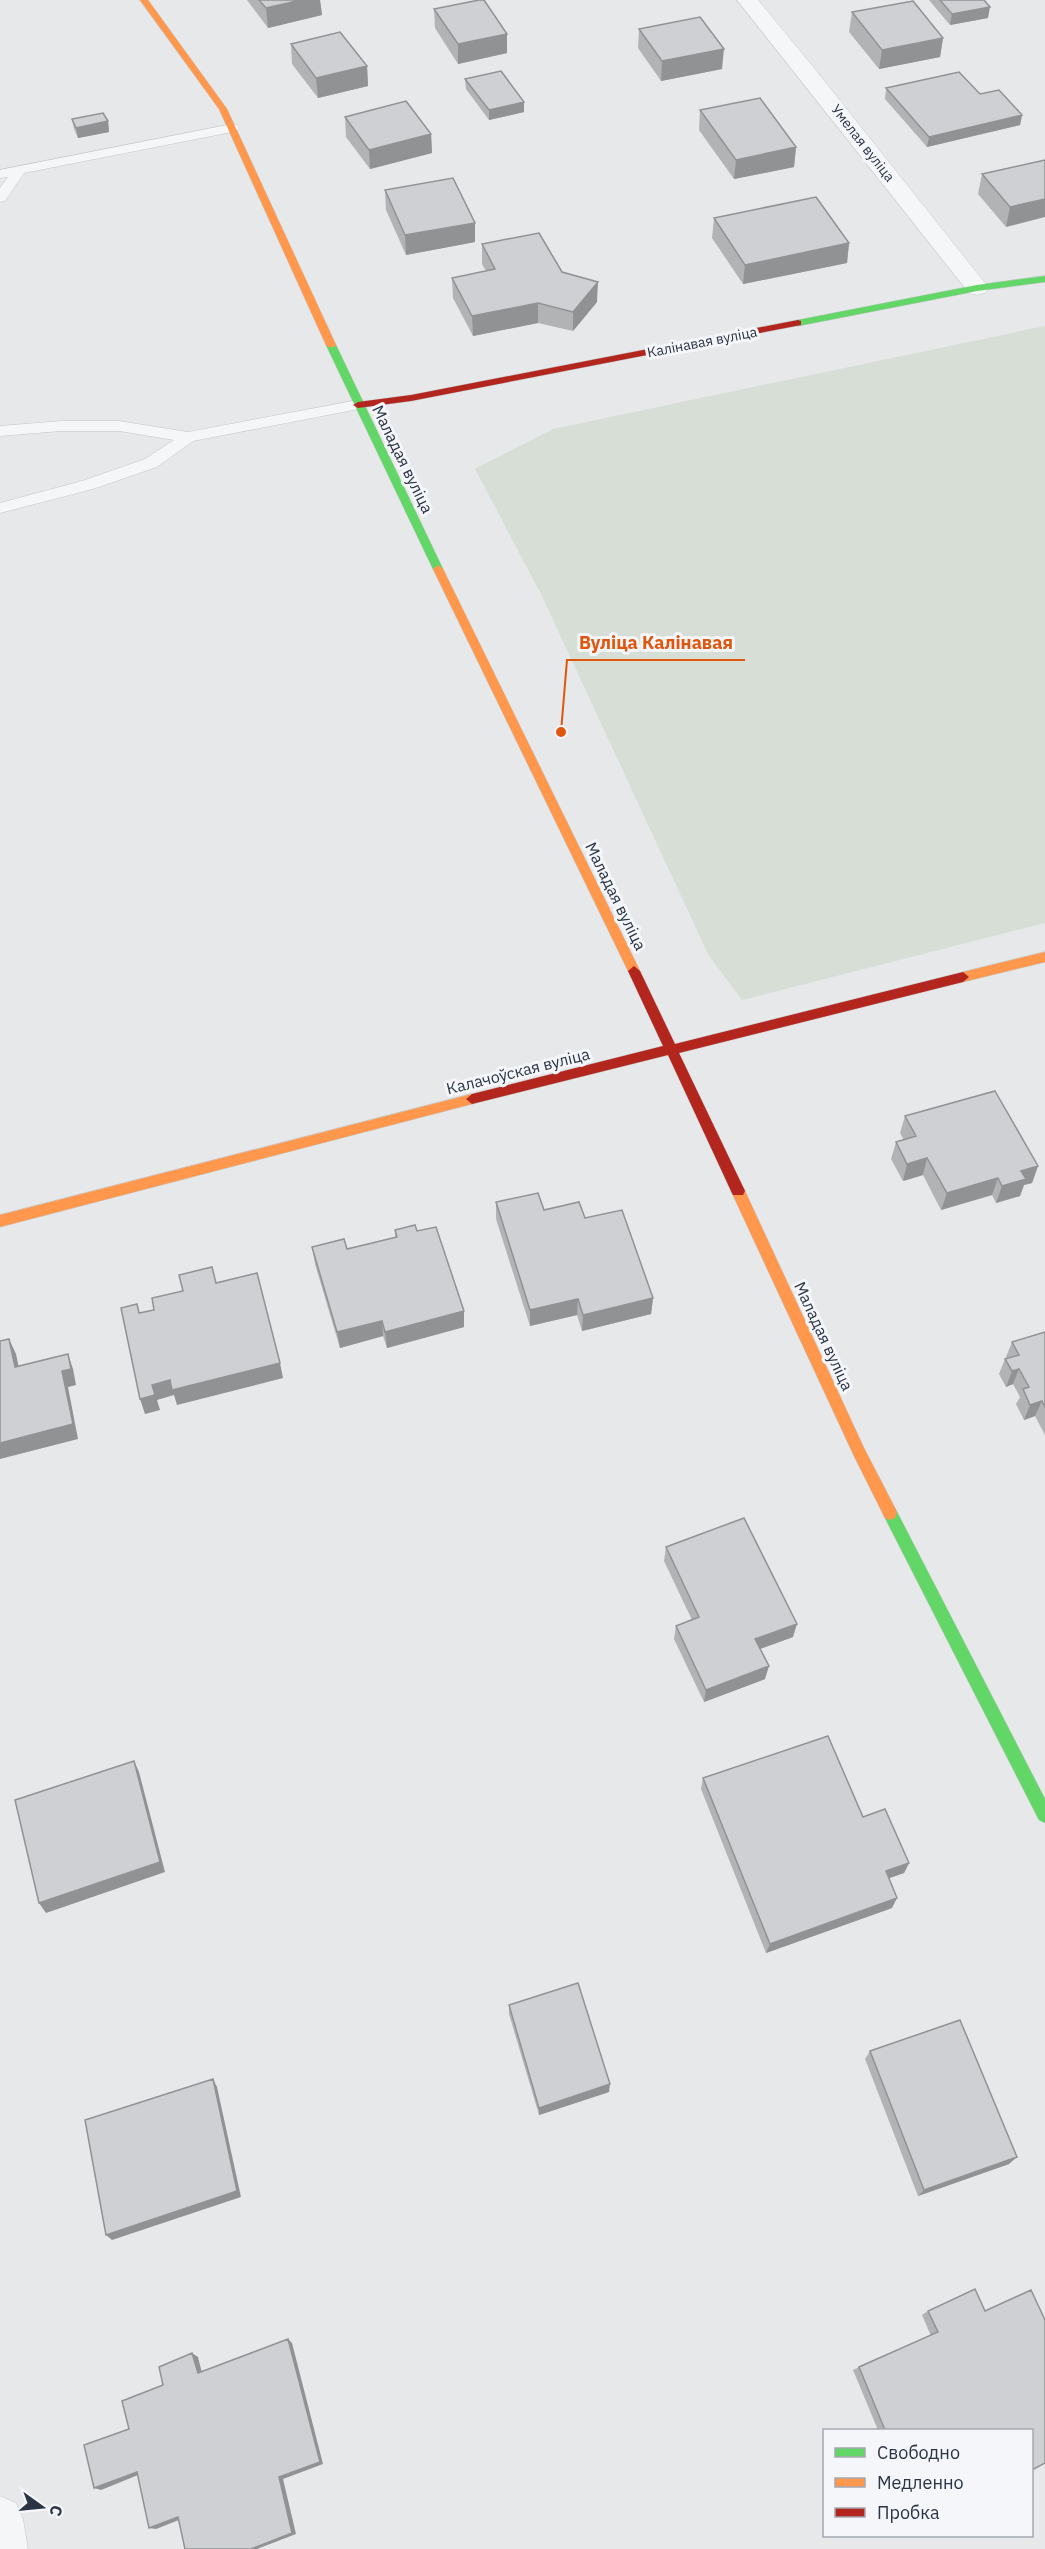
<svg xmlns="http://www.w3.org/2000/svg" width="1045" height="2549" viewBox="0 0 1045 2549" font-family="'IBM Plex Sans',sans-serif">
<rect width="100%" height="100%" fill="#e6e8ea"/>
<path fill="#d6ded6" d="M1045 326V923L742 1000 708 954 541 594 475 469 553 429Z"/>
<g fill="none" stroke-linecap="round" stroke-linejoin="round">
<g stroke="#c4c6c8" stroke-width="1">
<path id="lane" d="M232 124 237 125 239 128 237 131 24 173 5 201 0 202V188L8 177 0 178V170Z
M358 400 364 402 366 405 364 408 193 441 157 467 93 489 0 513V503L82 481 145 459 174 440 119 431H61L0 436V426L61 421H119L188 432Z"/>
</g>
<g stroke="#c4c6c8" stroke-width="1">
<path id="street" d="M737 0H758L814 68 985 283 989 288 985 293 977 295 969 293Z
M0 2496 16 2503 23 2519 28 2549H0Z"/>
</g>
<g stroke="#c4c6c8" stroke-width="1">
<path id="fast" d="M1045 276V282L977 291 798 326 793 323 798 320 977 285Z
M331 342 336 345 443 569 442 572 438 573 433 569 326 345Z
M890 1506 895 1508 1045 1799V1823L1039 1820 885 1518 883 1513 885 1508Z"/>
</g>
<g stroke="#c4c6c8" stroke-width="1">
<path id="slow" d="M140 0H148L227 109 336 345 334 347H328L326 345 219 109Z
M438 565 443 569 640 971 638 974 634 976 628 971 433 569Z
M1045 952V962L963 982 957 977 963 972Z
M472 1094 478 1099 472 1104 0 1227V1215Z
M738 1186 743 1187 745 1191 864 1448 895 1508 897 1513 895 1518 890 1520 885 1518 854 1456 731 1191 733 1187Z"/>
</g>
<g stroke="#c4c6c8" stroke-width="1">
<path id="jam" d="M798 320 801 321V325L411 401 358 408 353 405 358 402 411 395Z
M634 966 640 971 675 1044 963 972 969 977 963 982 679 1053 745 1191 743 1195H733L731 1191 668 1055 472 1104 466 1099 472 1094 663 1046 628 971Z"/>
</g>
<use href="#lane" fill="#f5f6f7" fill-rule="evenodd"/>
<use href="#street" fill="#f5f6f7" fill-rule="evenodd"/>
<use href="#fast" fill="#63d668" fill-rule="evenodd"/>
<use href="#slow" fill="#ff974d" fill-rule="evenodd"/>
<use href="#jam" fill="#b3261e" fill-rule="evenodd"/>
</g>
<path fill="#b1b3b5" d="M247 0H320L322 15 268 28Z
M929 0H984L988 18 950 25Z
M434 9 507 34V53L458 64 435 28Z
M852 12 943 38 940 57 879 69 849 32Z
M639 29 722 69 661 81 638 48Z
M291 44 367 66 368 86 318 98 292 64Z
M465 79 524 102V112L489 120 466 89Z
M886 88 980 94 1022 115 1020 125 927 147 885 99Z
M700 110 796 147 794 167 734 179 699 130Z
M345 117 431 134 432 153 370 169 346 137Z
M72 119 108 121 109 132 78 138 74 129Z
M1045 160 1006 227 978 194 982 174Z
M385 190 475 242 406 255 386 210Z
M714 218 849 243 847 263 743 284 712 238Z
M482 244 562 272 597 302 573 331 538 323 473 336 453 298 452 278 486 271 482 264Z
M905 1116 1038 1166 1032 1183 1024 1185 1020 1196 996 1203 992 1195 941 1210 923 1175 903 1181 891 1159 896 1142 904 1140 900 1133Z
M496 1202 544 1210 585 1218 653 1298 651 1314 582 1331 577 1315 530 1326 496 1219Z
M395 1230 417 1231 464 1311V1327L387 1348 383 1336 340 1348 315 1264 312 1247 347 1249 395 1237Z
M1045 1332V1435L1035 1416 1024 1420 1016 1404 1020 1397 1013 1384 1006 1387 999 1374 1005 1359H1006V1357L1012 1342Z
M666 1547 793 1637 760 1649 765 1679 704 1702 674 1639 676 1626 692 1620 664 1561Z
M703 1778 863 1817 909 1863 904 1873 889 1878 892 1908 766 1953 701 1789Z
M509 2005 609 2092 539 2115 509 2014Z
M870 2051 1009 2164 918 2196 865 2059Z
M928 2311 1032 2430H878L853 2370 859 2367 931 2336 922 2315Z"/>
<path fill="#909294" d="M301 0H320L322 15 268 28 266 8Z
M990 7 988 18 950 25 952 14Z
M507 34V53L458 64V44Z
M943 38 940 57 879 69 882 50Z
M724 49 722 69 661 81 662 61Z
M367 66 368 86 318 98 316 78Z
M524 102V112L489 120V110Z
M1022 115 1020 125 927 147 929 137Z
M108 121 109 132 78 138 76 128Z
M431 134 432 153 370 169 369 150Z
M796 147 794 167 734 179 736 160Z
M1045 199V217L1006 227 1010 207Z
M475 223V242L406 255 405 235Z
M849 243 847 263 743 284 745 265Z
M598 282 597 302 573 331V312Z
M538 303V323L473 336 472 316Z
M927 1158 923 1175 903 1181 907 1164Z
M1038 1166 1032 1183 1024 1185 1020 1196 996 1203 1002 1186 1021 1171Z
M998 1178 992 1195 941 1210 947 1193Z
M653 1298 651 1314 582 1331 583 1315Z
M578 1299 577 1315 530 1326V1310Z
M464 1311V1327L387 1348 385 1332Z
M382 1321 383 1336 340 1348 337 1332Z
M9 1339 16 1354 22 1382 15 1367Z
M68 1354 73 1369 76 1385 68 1387 78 1439 0 1459V1443L62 1371Z
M280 1363 283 1378 177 1405 174 1395 157 1400 160 1410 145 1414 140 1399 152 1385 170 1380Z
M1019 1369 1013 1384 1006 1387 1012 1371Z
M1042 1401 1035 1416 1024 1420 1030 1405Z
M797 1624 793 1637 752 1652 755 1639Z
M769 1666 765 1679 704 1702 706 1690Z
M134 1761 139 1772 165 1872 46 1913 39 1903Z
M909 1863 904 1873 881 1881 886 1871Z
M897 1898 892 1908 766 1953 770 1944Z
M213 2079 217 2087 241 2197 112 2240 106 2235Z
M610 2084 609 2092 539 2115V2108Z
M1017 2157 1009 2164 918 2196 924 2190Z
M288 2339 292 2343 323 2464 283 2479 296 2534 257 2549H251L279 2477Z
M192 2353 198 2357 203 2377 198 2373Z
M137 2472 143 2473 101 2490 94 2488Z
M178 2517 184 2518 156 2529 149 2528Z"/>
<path fill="#ced0d3" stroke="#909294" stroke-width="1.5" d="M259 0H301L266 8Z
M479 0H484L507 34 458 44 434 9Z
M940 0H984L990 7 952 14Z
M913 1 943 38 882 50 852 12Z
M700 17 724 49 662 61 639 29Z
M340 32 367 66 316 78 291 44Z
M501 71 524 102 489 110 465 79Z
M959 72 980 94 999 90 1022 115 929 137 886 88Z
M760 98 796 147 736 160 700 110Z
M406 101 431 134 369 150 345 117Z
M103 113 108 121 76 128 72 119Z
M1045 160V199L1010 207 982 174Z
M453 178 475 223 405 235 385 190Z
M816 197 849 243 745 265 714 218Z
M539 233 562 272 598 282 573 312 538 303 472 316 452 278 495 269 482 244Z
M995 1091 1038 1166 1021 1171 1026 1179 1002 1186 998 1178 947 1193 927 1158 907 1164 896 1142 916 1136 905 1116Z
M538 1193 544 1210 579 1202 585 1218 622 1210 653 1298 583 1315 578 1299 530 1310 496 1202Z
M415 1225 417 1231 436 1227 464 1311 385 1332 382 1321 337 1332 312 1247 344 1239 347 1249 397 1237 395 1230Z
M212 1267 216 1283 257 1273 280 1363 172 1390 170 1380 152 1385 155 1395 140 1399 121 1308 137 1304 139 1313 154 1310 152 1298 183 1291 179 1275Z
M1045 1332V1407L1042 1401 1030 1405 1023 1389 1029 1387 1019 1369 1012 1371 1005 1359 1019 1355 1012 1342Z
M9 1339 15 1367 68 1354 71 1369 62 1371 73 1424 0 1443V1341Z
M744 1518 797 1624 755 1639 769 1666 706 1690 676 1626 699 1617 666 1547Z
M828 1736 863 1817 885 1809 909 1863 886 1871 897 1898 770 1944 703 1778Z
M134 1761 160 1862 39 1903 15 1800Z
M578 1983 610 2084 539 2108 509 2005Z
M960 2020 1017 2157 924 2190 870 2051Z
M213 2079 237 2191 106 2235 85 2120Z
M975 2289 985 2311 1031 2290 1045 2320V2463L1032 2470V2430H885L859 2367 938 2332 928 2311Z
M288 2339 320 2462 279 2477 292 2533 251 2549H185L178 2517 149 2528 137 2472 94 2488 84 2445 129 2429 122 2401 163 2385 159 2367 192 2353 198 2373Z"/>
<g text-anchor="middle" stroke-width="6" stroke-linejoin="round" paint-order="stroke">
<g font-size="14" fill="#2b3445" stroke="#f4f6f9">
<text transform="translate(863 143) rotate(52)" y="5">Умелая вуліца</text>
<text transform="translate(702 342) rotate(-11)" y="5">Калінавая вуліца</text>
</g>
<g font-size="16" fill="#2b3445" stroke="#f4f6f9">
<text transform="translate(403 459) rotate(64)" y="6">Маладая вуліца</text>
<text transform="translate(616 896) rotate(64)" y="6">Маладая вуліца</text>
<text transform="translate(518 1071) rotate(-14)" y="6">Калачоўская вуліца</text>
<text transform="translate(824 1336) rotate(65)" y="6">Маладая вуліца</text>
</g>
</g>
<path fill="none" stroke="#df570f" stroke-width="2" d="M561 732L567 660H745"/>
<circle fill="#df570f" stroke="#f4f6f9" stroke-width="2" cx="561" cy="732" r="6"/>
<g font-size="18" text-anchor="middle" font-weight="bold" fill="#df570f" stroke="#f4f6f9" stroke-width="6" stroke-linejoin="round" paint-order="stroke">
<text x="656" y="649">Вуліца Калінавая</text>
</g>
<rect x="823" y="2429" width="210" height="108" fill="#f4f6f9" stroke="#a4a8b1" stroke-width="1.5"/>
<rect x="835" y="2448" width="30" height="9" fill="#63d668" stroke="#a4a8b1" stroke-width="1.5"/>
<text x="877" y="2459" font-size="18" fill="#2b3445">Свободно</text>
<rect x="835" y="2478" width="30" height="9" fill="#ff974d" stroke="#a4a8b1" stroke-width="1.5"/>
<text x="877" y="2489" font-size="18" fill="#2b3445">Медленно</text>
<rect x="835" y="2508" width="30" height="9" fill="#b3261e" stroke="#a4a8b1" stroke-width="1.5"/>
<text x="877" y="2519" font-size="18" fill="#2b3445">Пробка</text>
<g transform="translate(42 2507) rotate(105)" stroke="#f4f6f9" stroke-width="4.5" paint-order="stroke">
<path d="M0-4.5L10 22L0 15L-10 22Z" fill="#2b3445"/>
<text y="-9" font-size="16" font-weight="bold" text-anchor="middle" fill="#2b3445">С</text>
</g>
</svg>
